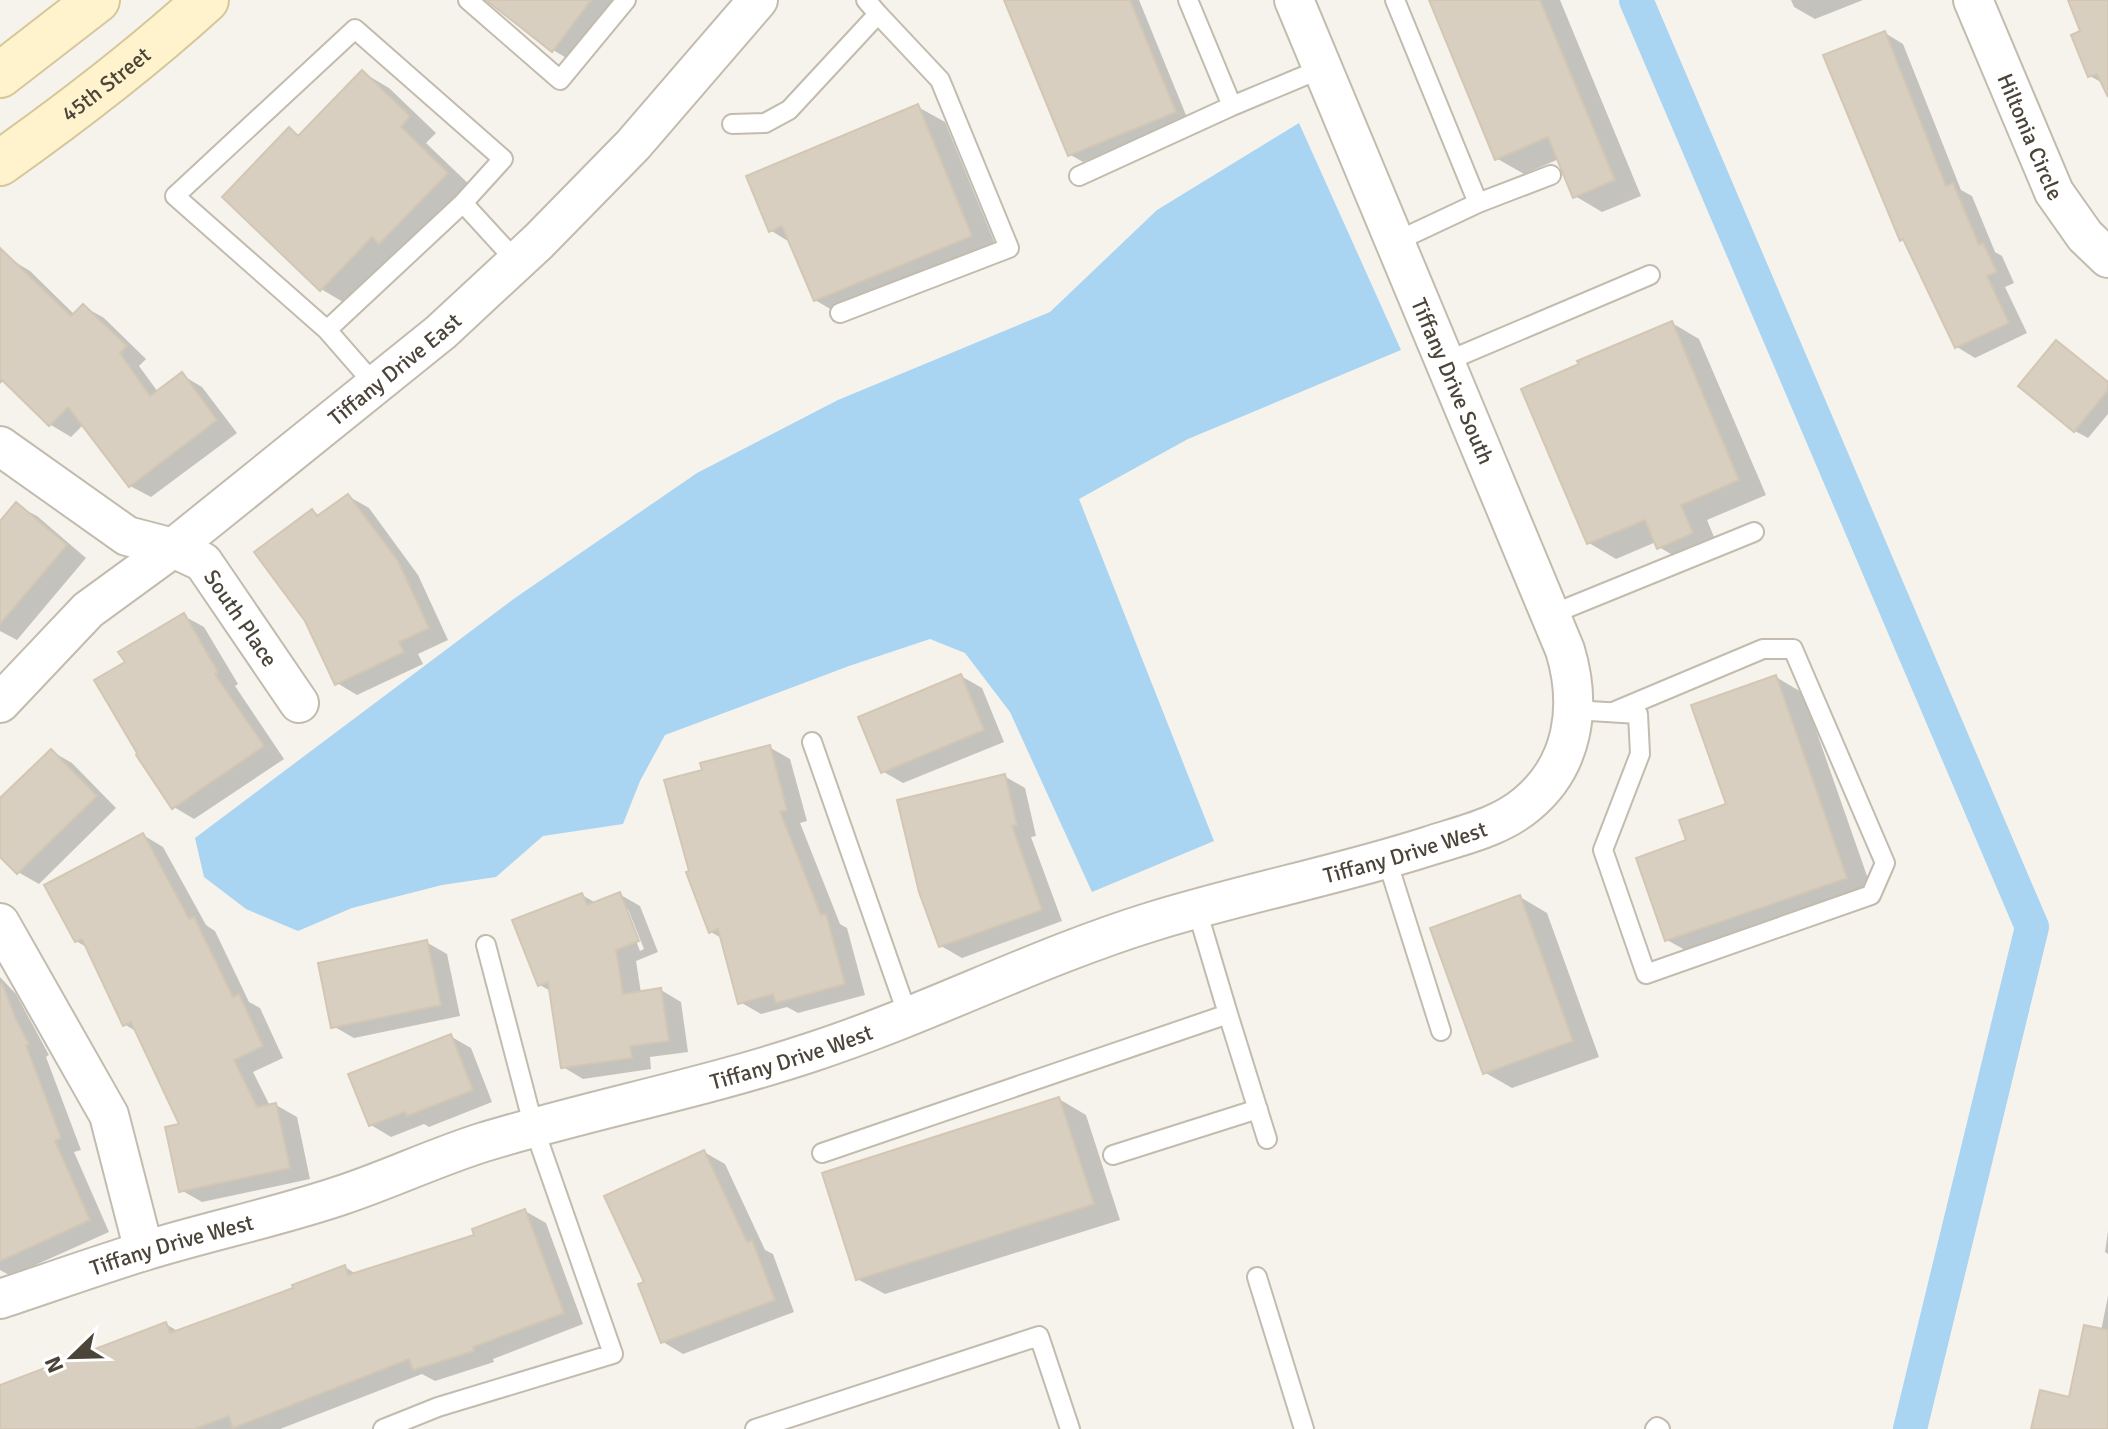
<svg xmlns="http://www.w3.org/2000/svg" width="2108" height="1429" viewBox="0 0 2108 1429" font-family="Signika,sans-serif">
<rect width="100%" height="100%" fill="#f6f3ec"/>
<path fill="#a9d4f2" d="M1299 123 1401 350 1188 439 1079 499 1214 841 1092 892 1010 712 965 653 930 639 849 666 665 735 640 781 623 824 543 836 496 877 442 885 352 908 298 931 246 909 204 877 195 838 515 598 697 473 838 400 1050 312 1157 210Z"/>
<path fill="#0003" fill-rule="evenodd" d="M489 0H630L580 66 553 50Z
M1006 0H1139L1188 120 1083 162 1069 154Z
M1431 0H1560L1641 196 1602 212 1575 196 1559 159 1524 174 1496 158Z
M1791 0H1863L1815 19 1794 7Z
M2070 0H2108V86L2090 76 2083 32Z
M1885 33 1903 44 1961 190 1972 196 1995 252 2002 256 2014 283 2005 287 2027 333 1975 358 1957 347 1907 242 1901 239Z
M362 72 389 88 436 133 426 143 474 189 348 305 321 289 289 130 301 137Z
M918 107 945 122 998 251 842 316 815 300 791 243 770 230Z
M10 259 30 271 75 315 83 306 104 318 146 359 139 366 158 392 182 375 202 387 237 433 151 497 130 486 84 424 71 437 51 425 4 380 0 384V269Z
M1672 323 1699 339 1766 495 1707 520 1719 549 1686 563 1659 547 1656 542 1616 559 1589 543Z
M2057 342 2108 381V414L2088 438 2075 431Z
M348 496 369 508 418 575 448 640 418 654 423 664 357 695 337 683 312 511 321 516Z
M16 505 37 516 86 558 17 640 0 631V523Z
M184 616 204 627 238 684 235 686 284 759 194 819 174 807 127 662Z
M961 676 982 688 1004 742 903 783 882 771Z
M1776 677 1803 693 1873 893 1694 955 1667 940 1688 841 1728 805Z
M769 747 790 759 807 821 800 823 840 924 847 928 865 995 798 1013 787 1007 761 1014 740 1002 723 939 711 932 691 872 704 772Z
M51 751 72 763 116 808 39 884 18 872 0 854V801Z
M1004 776 1025 788 1036 836 1031 837 1062 921 962 958 941 946Z
M143 835 163 847 206 925 215 931 249 1002 260 1008 283 1058 253 1072 270 1106 276 1105 297 1117 310 1179 202 1202 181 1190 182 1125 139 1033 124 1024 88 948 76 941Z
M619 894 640 906 658 952 636 961 641 993 661 990 681 1002 688 1052 650 1057 651 1069 583 1079 563 1067 552 992 540 985 582 895 596 903ZM624 909H628L644 949 640 951Z
M1520 897 1547 913 1599 1057 1512 1088 1484 1072Z
M426 942 447 954 460 1016 354 1038 333 1026Z
M0 977 16 994 49 1055 46 1057 81 1150 74 1152 109 1232 11 1276 0 1270Z
M450 1036 471 1048 492 1102 429 1127 424 1124 391 1137 371 1125Z
M1059 1099 1086 1115 1120 1220 885 1294 857 1279Z
M704 1152 725 1164 765 1250 773 1254 794 1312 683 1354 663 1342Z
M525 1211 546 1223 583 1324 493 1359 494 1362 435 1381 422 1374 280 1429H0V1386L166 1324 179 1332 296 1289 345 1267 356 1274 476 1236Z
M2108 1231V1254L2105 1252Z
M2108 1296V1429H2033L2070 1399 2101 1331Z"/>
<g fill="none" stroke-linecap="round" stroke-linejoin="round">
<path stroke="#a9d4f2" stroke-width="34" d="M1636 0 2032 927 1910 1429"/>
</g>
<path fill="#d8cfc1" stroke="#d3c7b4" stroke-width="2" d="M486 0H591L552 52Z
M1004 0H1130L1176 112 1068 156Z
M1429 0H1540L1615 180 1573 198 1548 137 1495 160Z
M2068 0H2108V97L2097 74 2088 77 2071 35 2080 31Z
M1885 31 1946 186 1953 183 1979 245 1983 243 1997 272 1987 276 2009 323 1955 348 1903 239 1900 241 1823 55Z
M362 70 410 116 401 127 448 173 379 244 372 237 320 291 222 197 289 127 298 136Z
M918 104 972 236 814 301 782 226 769 232 746 176Z
M0 248 71 316 83 304 127 346 120 353 150 396 182 372 217 420 129 487 68 407 49 426 0 378Z
M1672 321 1739 480 1681 505 1693 533 1657 549 1645 520 1587 544 1521 389 1579 364 1577 361Z
M2056 340 2108 382V390L2074 432 2018 386Z
M348 494 398 561 429 628 399 642 404 652 335 685 305 621 254 552 312 509 317 516Z
M16 502 67 545 0 624V521Z
M184 613 218 672 215 674 264 746 172 809 136 755 137 753 94 680 125 662 118 652Z
M961 674 984 730 881 773 858 717Z
M1776 675 1847 878 1665 941 1636 858 1686 840 1679 820 1726 804 1691 705Z
M770 745 787 810 780 812 821 915 826 914 845 984 776 1003 773 994 738 1004 718 929 709 933 686 872 689 871 664 780 702 770 700 763Z
M51 749 97 796 17 874 0 857V798Z
M1005 774 1017 825 1012 826 1042 910 939 947 919 892 897 800Z
M143 833 189 919 194 917 233 997 239 994 263 1046 234 1060 257 1107 276 1103 290 1168 179 1192 165 1127 179 1124 131 1022 123 1026 82 939 75 942 44 885Z
M620 892 639 941 616 950 623 994 661 988 669 1041 630 1046 632 1058 561 1068 548 982 538 986 512 920 582 893 587 905Z
M1520 895 1573 1041 1483 1074 1430 928Z
M427 940 441 1005 331 1028 318 963Z
M2 983 16 1019 29 1044 26 1045 61 1138 55 1141 90 1220 0 1261V984Z
M451 1034 473 1090 407 1116 405 1112 369 1126 348 1074Z
M1059 1097 1094 1204 856 1280 822 1173Z
M704 1150 747 1242 752 1240 775 1300 661 1343 638 1284 644 1282 604 1196Z
M525 1209 564 1313 473 1347 474 1351 413 1370 409 1359 233 1428 229 1416 194 1429H0V1385L166 1322 170 1333 293 1288 292 1285 345 1265 348 1275 474 1235 472 1229Z
M2084 1325 2108 1330V1429H2031L2040 1390 2069 1397Z"/>
<g fill="none" stroke-linecap="round" stroke-linejoin="round">
<g stroke="#c2bbae" stroke-width="22">
<path id="lane" d="M468 0 560 80 626 0
M1395 0 1478 203
M1232 106 1323 68
M732 124 765 123 789 110 878 14 866 0
M1079 176 1232 106 1188 0
M463 203 327 330 175 196 355 29 503 159 463 203 517 262
M1395 242 1478 203 1551 175
M840 313 1009 248 940 80 878 14
M327 330 375 385
M1445 362 1650 275
M1550 615 1754 532
M1574 710 1638 714 1640 754 1603 850 1646 974 1871 895 1885 863 1793 649H1763L1613 712
M812 742 908 1016
M1387 860 1441 1031
M1228 1014 1267 1139
M822 1153 1228 1014 1197 910
M1113 1155 1258 1109
M1257 1277 1304 1429
M383 1429 438 1407 613 1354 534 1128 486 945
M755 1429 1039 1336 1070 1429
M1655 1429 1657 1427 1660 1429"/>
</g>
<g stroke="#c2bbae" stroke-width="42">
<g id="street">
<path id="s1" d="M1973 0 2054 192 2085 236 2108 258"/>
<path id="s2" d="M0 446 127 536 173 548 203 562 299 703"/>
<path id="s3" d="M0 703 88 610 173 548 441 332 539 241 633 145 758 0"/>
<path d="M0 923 109 1115 144 1251"/>
<path id="s4" d="M0 1299C48 1283 96 1266 144 1251 209 1231 277 1217 342 1195 390 1179 436 1157 484 1142 593 1109 704 1088 812 1052 928 1014 1037 957 1154 921 1245 893 1339 875 1429 846 1463 835 1500 827 1527 804 1574 765 1582 706 1565 650L1294 0"/>
</g>
</g>
<g stroke="#d6c79b" stroke-width="48">
<g id="secondary">
<path d="M0 75 97 0"/>
<path id="s5" d="M0 163C72 112 141 59 206 0"/>
</g>
</g>
<use href="#lane" stroke="#fff" stroke-width="18"/>
<use href="#street" stroke="#fff" stroke-width="38"/>
<use href="#secondary" stroke="#fff3cd" stroke-width="44"/>
</g>
<g text-anchor="middle" stroke-width="7" stroke-linejoin="round" paint-order="stroke">
<g font-size="22" fill="#4b4439" stroke="#fff">
<text dy="8" stroke="none"><textPath href="#s5" startOffset="132">45th Street</textPath></text>
<text dy="8" stroke="none"><textPath href="#s1" startOffset="148">Hiltonia Circle</textPath></text>
<text dy="8" stroke="none"><textPath href="#s3" startOffset="518">Tiffany Drive East</textPath></text>
<text transform="translate(1453 381) rotate(67)" y="8">Tiffany Drive South</text>
<text dy="8" stroke="none"><textPath href="#s2" startOffset="304">South Place</textPath></text>
<text dy="8" stroke="none"><textPath href="#s4" startOffset="1476">Tiffany Drive West</textPath></text>
<text dy="8" stroke="none"><textPath href="#s4" startOffset="828">Tiffany Drive West</textPath></text>
<text dy="8" stroke="none"><textPath href="#s4" startOffset="180">Tiffany Drive West</textPath></text>
</g>
</g>
<g transform="translate(72 1357) rotate(247)" stroke="#ffffff" stroke-width="6" paint-order="stroke">
<path d="M0-6L14 30L0 20L-14 30Z" fill="#4b4439"/>
<text y="-12" font-size="22" font-weight="bold" text-anchor="middle" fill="#4b4439">N</text>
</g>
</svg>
